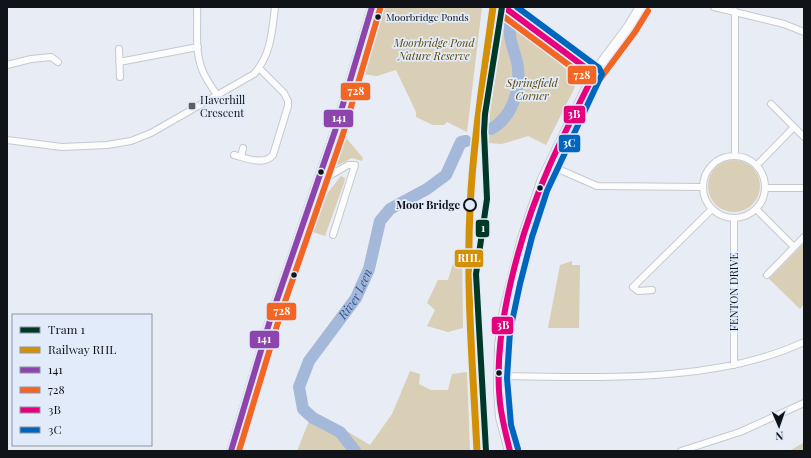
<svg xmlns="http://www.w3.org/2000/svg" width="811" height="458" viewBox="0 0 811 458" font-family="'Playfair Display',serif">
<rect width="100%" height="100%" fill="#e8ecf4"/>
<path fill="#d9ceb6" d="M385 7H482L467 132 447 122 444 125H433L416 117V112L396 70 377 76 361 74Z
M505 19 577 78 574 89 546 145 528 136 502 144 489 143 490 112Z
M342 133 363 158 362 161 352 158 338 165 332 163Z
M708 186a26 26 0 1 1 52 0a26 26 0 1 1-52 0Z
M341 176 345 178 344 183 325 236 313 232 327 194Z
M804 243V304L800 309 769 279Z
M456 253 462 254 463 328 448 332 427 326 435 310 427 303 438 280H448Z
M572 261V265H580L579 328H548L560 265Z
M410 371 420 374 419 384 431 390H448L452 374 467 372 470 451H297L313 411 370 445 392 414Z
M803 443 804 451H789Z"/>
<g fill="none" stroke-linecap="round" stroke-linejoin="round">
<g stroke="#a4b8da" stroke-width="12">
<path d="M491 129C512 117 520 92 518 68 517 57 511 46 510 35 509 26 512 16 513 7"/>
<path id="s1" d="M355 451 340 432 313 418 303 409 299 387 309 361 356 298 369 269 380 221 390 209 427 189 446 175 461 142 466 141"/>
</g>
<g stroke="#c5c9cf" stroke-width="8">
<path id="street" d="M197 7C198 29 194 54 204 74 208 82 213 89 217 95
M714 7 784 24 804 32
M119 49 120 77
M119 62 198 47
M7 65 31 59 51 57 58 62
M771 104 804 137
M7 140 62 147 107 145 131 141 151 133 254 74C271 55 272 32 275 7
M234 155C246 158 264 166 273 155L288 106V101L284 93 259 68
M703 187a31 31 0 1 1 62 0a31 31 0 1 1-62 0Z
M735 156V11
M241 157 243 148
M549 165 597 186 703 187
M757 165 794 127
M317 183 348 165H355L333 235
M766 188H804
M756 209 794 247
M734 218V365
M767 275 804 237
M652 290 638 291 633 287 712 209
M499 376C596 377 714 384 804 342
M681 451 740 432 804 403"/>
</g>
<g stroke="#c5c9cf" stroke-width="10">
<path id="secondary" d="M231 451 271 317 335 131 372 7"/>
</g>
<g stroke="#c5c9cf" stroke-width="12">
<path id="primary" d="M504 7 594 74
M510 451 501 417 499 390 500 346 505 310 523 238 543 179 594 74 629 27 641 7"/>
</g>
<use href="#street" stroke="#fcfcfd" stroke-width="6"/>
<use href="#secondary" stroke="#fcfcfd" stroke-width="9"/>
<use href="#primary" stroke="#fcfcfd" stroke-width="10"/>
<g stroke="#e2ebfa" stroke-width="9">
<path id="bus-1" d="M231 451 271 317 335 131 372 7"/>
</g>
<g stroke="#e2ebfa" stroke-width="9">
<path id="bus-2" d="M499 13 589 80 594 82 600 79 635 32 648 11
M239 451 279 319 343 134 380 9"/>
</g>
<g stroke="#e2ebfa" stroke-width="9">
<path id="bus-3" d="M504 7 594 74C579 105 563 135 549 167 520 233 492 331 500 403 502 420 506 435 510 451"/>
</g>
<g stroke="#e2ebfa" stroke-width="9">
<path id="bus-4" d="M517 7 599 68 602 74 547 191 532 237 520 284 510 331 507 378 511 425 518 449"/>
</g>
<use href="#bus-1" stroke="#8e44ad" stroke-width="6"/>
<use href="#bus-2" stroke="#f26522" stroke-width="6"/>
<use href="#bus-3" stroke="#e5007d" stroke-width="6"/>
<use href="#bus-4" stroke="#0065bd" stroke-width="6"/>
<g stroke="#e2ebfa" stroke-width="10">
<path id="rail-1" d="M477 451C473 370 466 290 470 209 473 141 484 74 493 7"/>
</g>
<use href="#rail-1" stroke="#d49004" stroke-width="7"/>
<g stroke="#e2ebfa" stroke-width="9">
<path id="tram-1" d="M486 451 476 274 487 199 484 132 485 114 502 7"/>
</g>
<use href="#tram-1" stroke="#003828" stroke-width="6"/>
</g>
<g fill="#101318" stroke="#e2ebfa" stroke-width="1.5">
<circle cx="378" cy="17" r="3.5"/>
<circle cx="321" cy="172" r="3.5"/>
<circle cx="540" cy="188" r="3.5"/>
<circle cx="294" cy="275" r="3.5"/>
<circle cx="499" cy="373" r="3.5"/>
</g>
<rect fill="#5c5f65" stroke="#e2ebfa" stroke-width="1.5" x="188" y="102" width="8" height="8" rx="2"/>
<circle fill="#e2ebfa" stroke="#101318" stroke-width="2" cx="470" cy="205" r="6"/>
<g text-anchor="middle" stroke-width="3.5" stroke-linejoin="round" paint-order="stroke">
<g font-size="10" fill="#101318" stroke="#e2ebfa" text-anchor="start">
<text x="386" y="21">Moorbridge Ponds</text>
</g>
<g font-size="11" font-style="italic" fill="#5d4703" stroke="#e2ebfa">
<text x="434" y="47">Moorbridge Pond<tspan x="434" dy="13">Nature Reserve</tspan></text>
<text x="532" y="87">Springfield<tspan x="532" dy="13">Corner</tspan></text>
</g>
<g font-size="11" fill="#101318" stroke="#e2ebfa" text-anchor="start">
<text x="200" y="104">Haverhill<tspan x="200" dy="13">Crescent</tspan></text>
</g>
<g font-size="11" font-weight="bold" fill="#101318" stroke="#e2ebfa" text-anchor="end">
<text x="460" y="209">Moor Bridge</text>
</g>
<g font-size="11" fill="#101318" stroke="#e2ebfa">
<text transform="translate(734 292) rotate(-90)" y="4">FENTON DRIVE</text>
</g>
<g font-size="12" font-style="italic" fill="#32538d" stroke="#e2ebfa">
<text dy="4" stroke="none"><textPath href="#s1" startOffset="200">River Leen</textPath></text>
</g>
</g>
<g stroke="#e2ebfa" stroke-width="1.5">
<rect x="567" y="65" width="30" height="20" rx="4" fill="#f26522"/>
<rect x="340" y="82" width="31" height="19" rx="4" fill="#f26522"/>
<rect x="563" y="105" width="23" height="19" rx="4" fill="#e5007d"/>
<rect x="323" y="109" width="31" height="19" rx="4" fill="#8e44ad"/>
<rect x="558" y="134" width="23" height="19" rx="4" fill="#0065bd"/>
<rect x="475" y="219" width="15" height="19" rx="4" fill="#003828"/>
<rect x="454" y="249" width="30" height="19" rx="4" fill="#d49004"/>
<rect x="266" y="302" width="31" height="19" rx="4" fill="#f26522"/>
<rect x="491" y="316" width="23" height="19" rx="4" fill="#e5007d"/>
<rect x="249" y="330" width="31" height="19" rx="4" fill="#8e44ad"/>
</g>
<g font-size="11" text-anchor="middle" font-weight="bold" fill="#fff">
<text x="582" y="79">728</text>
<text x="356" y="95">728</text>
<text x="574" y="118">3B</text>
<text x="339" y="122">141</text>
<text x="569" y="147">3C</text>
<text x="483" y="232">1</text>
<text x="469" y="262">RHL</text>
<text x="282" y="315">728</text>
<text x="503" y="329">3B</text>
<text x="264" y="343">141</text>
</g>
<rect width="811" height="458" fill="none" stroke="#101318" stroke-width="16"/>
<rect x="12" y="314" width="140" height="132" fill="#e2ebfa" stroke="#8e95a0"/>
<rect x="20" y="327" width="20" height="6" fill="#003828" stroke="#8e95a0"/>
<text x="48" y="334" font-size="12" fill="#101318">Tram 1</text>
<rect x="20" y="347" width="20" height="6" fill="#d49004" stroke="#8e95a0"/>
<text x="48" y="354" font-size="12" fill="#101318">Railway RHL</text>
<rect x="20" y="367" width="20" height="6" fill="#8e44ad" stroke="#8e95a0"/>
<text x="48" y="374" font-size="12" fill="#101318">141</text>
<rect x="20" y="387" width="20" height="6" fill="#f26522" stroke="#8e95a0"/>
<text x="48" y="394" font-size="12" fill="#101318">728</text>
<rect x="20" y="407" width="20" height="6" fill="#e5007d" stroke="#8e95a0"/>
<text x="48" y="414" font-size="12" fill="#101318">3B</text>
<rect x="20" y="427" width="20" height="6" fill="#0065bd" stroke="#8e95a0"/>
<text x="48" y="434" font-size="12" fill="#101318">3C</text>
<g transform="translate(779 426) rotate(178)" stroke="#e2ebfa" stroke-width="3" paint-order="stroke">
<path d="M0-3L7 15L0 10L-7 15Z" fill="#101318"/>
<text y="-6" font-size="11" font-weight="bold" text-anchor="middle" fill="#101318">N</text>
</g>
</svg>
